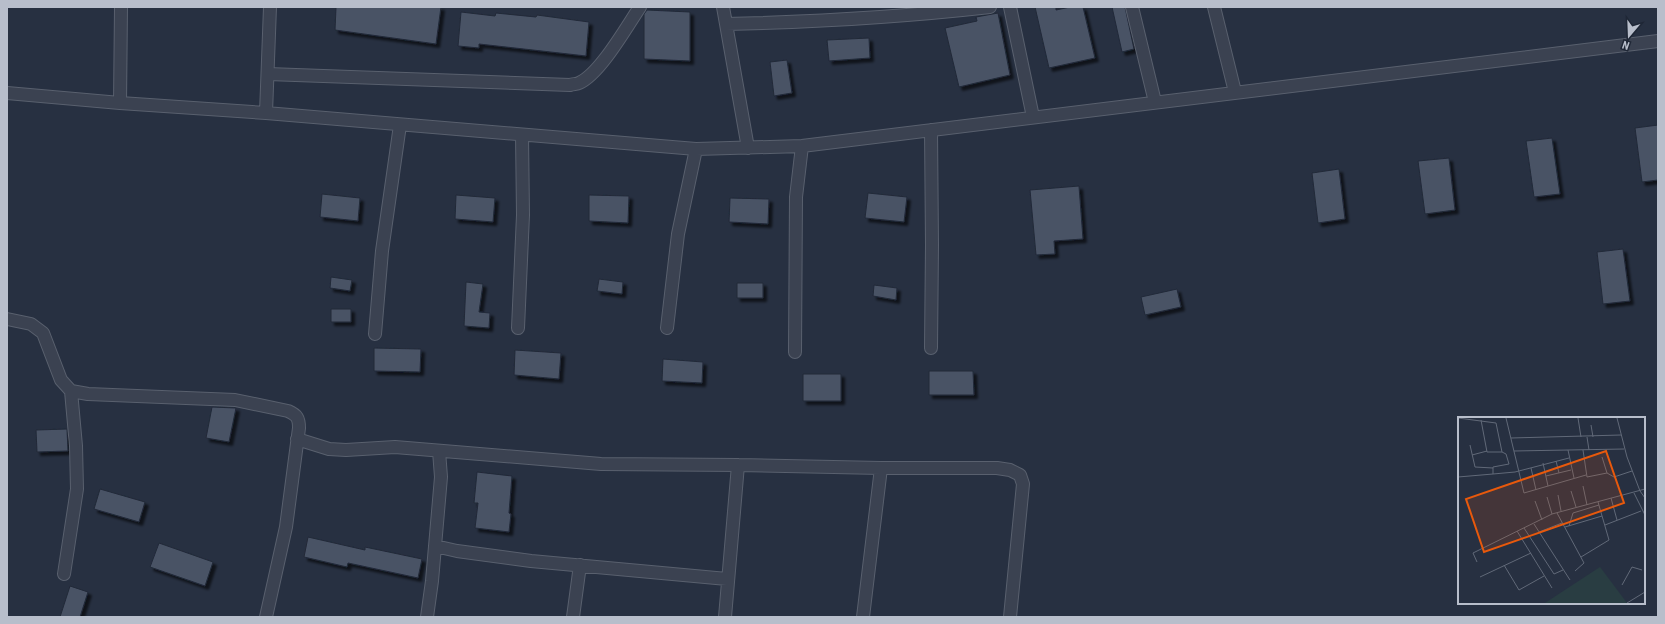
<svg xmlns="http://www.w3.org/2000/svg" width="1665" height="624" viewBox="0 0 1665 624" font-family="'Roboto Condensed',sans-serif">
<defs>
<filter id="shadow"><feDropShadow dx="3.5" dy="3.5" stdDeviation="1" flood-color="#0009"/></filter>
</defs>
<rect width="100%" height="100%" fill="#273041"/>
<path fill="#485265" stroke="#212938" filter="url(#shadow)" d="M336 7H441L436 44 335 30Z
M1035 7H1056V10L1070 7H1083L1095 58 1049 68Z
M1112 7H1125L1134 49 1122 52Z
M647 10 690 12V61L644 59V14Z
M461 12 495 16 496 13 536 17 537 15 589 22 586 56 479 44V48L458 46Z
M998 13 1010 75 959 87 945 28 977 21 976 17Z
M869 38 870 58 829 61 827 40Z
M787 60 792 93 774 96 770 62Z
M1658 125V180L1642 182 1635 128Z
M1552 138 1560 194 1534 197 1526 141Z
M1449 158 1455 210 1425 214 1418 161Z
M1339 169 1345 219 1318 223 1312 173Z
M1079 186 1083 239 1054 241 1055 254 1036 255 1030 190Z
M868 193 907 197 904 222 865 218Z
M322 194 360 198 358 221 320 217Z
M456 195 495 198 493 222 455 219Z
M589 195 629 196 628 223 589 221Z
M730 198 769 199 768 224 729 222Z
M1623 249 1630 301 1603 304 1597 252Z
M331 277 352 280 350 291 330 288Z
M599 279 623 282 622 294 597 291Z
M466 282 483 284 479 312 490 313 489 328 464 326Z
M737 283H763V298H737Z
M874 285 897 288 896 300 873 296Z
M1177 289 1181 307 1145 315 1141 297Z
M331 309H351V322H331Z
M374 348 421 349 420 372 374 371Z
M515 350 561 353 559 379 514 375Z
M663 359 703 362 702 383 662 381Z
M929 371H973L974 395H929Z
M803 374H841V401H803Z
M212 407 236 408 229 442 206 438Z
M67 429 68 451 37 452 36 430Z
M477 472 512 476 509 513 511 514 509 532 475 528 478 503H474Z
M100 489 145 502 139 522 94 509Z
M308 537 365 550V547L422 559 418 578 348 563 347 567 304 557Z
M159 543 213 562 205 586 150 567Z
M70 586 88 592 80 617H60Z"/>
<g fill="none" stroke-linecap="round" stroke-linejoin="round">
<g stroke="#59606e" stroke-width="14">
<path id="minor" d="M723 7 748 148
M1010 7 1033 117
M1132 7 1155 102
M1214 7 1235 92
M726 24C815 22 902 17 990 7
M268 74 570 85C573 84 577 84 579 83 600 74 627 26 640 7
M7 93 120 103 266 113 696 149 802 146 1658 41
M120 103 121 7
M266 113 270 7
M931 130 932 245 931 348
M7 319 31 324 43 333 61 380 71 391 88 394 235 400 288 411C297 415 299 418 299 428L286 527 266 617
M518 328 523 215 522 135
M667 328 678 234 696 149
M375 334 382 251 400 125
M795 352 796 197 802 146
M297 439 329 449 346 450 395 447 601 464 738 465 881 468H997L1010 470 1020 475 1023 484 1010 617
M435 546 457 551 531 561 727 579
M64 574 77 489 76 446 71 391
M427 617 432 581 441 477 439 451
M573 617 580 565
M725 617 738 465
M863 617 881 468"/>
</g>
<use href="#minor" stroke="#3b4251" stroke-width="12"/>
</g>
<g transform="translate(1458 417)">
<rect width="187" height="187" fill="#273041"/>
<path d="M142 150 169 186H87Z" fill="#293d42"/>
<path fill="none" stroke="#616978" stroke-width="1" d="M0 1 38 6 44 35 48 37 51 47 35 50V57L57 55 111 41M48 1 66 76 128 58M120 1 123 20M159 1 169 40 182 74 187 81M23 3 29 35H44M133 8 135 20M129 20 131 33M53 21 163 18M12 28 17 50 35 51M110 33 116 61M125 33 129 60 149 56 156 60 174 54M56 34 166 32M14 38 29 34M144 40 149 56M98 44 101 56M85 46 90 69M73 51 78 73M88 59 113 53M0 60 35 57M125 69 129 88M113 74 118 90M176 76 187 98M100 78 103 94M89 80 94 97M153 81 159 103M77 84 84 103M99 96 126 146 117 154M76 107 112 163M147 108 183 94M111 109 115 96 141 88M107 110 144 99M66 111 96 157 105 153M59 114 94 171M81 115 104 106M123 140 151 123 140 85M19 145 15 136 94 97 187 72M46 148 61 173 86 159M22 160 73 136M164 168 174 150 184 153M169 186 187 175"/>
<path fill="#e8590c" fill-opacity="0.15" stroke="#e8590c" stroke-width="2" d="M148 34 166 86 26 135 8 82Z"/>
<rect width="187" height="187" fill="none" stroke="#b8becb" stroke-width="2"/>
</g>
<rect width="1665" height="624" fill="none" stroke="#b8becb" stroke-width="16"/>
<g transform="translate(1629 36) rotate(199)" stroke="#1f2736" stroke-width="3" paint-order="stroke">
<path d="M0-3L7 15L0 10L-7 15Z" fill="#b8becb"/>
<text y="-6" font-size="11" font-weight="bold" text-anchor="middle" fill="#b8becb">N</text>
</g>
</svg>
